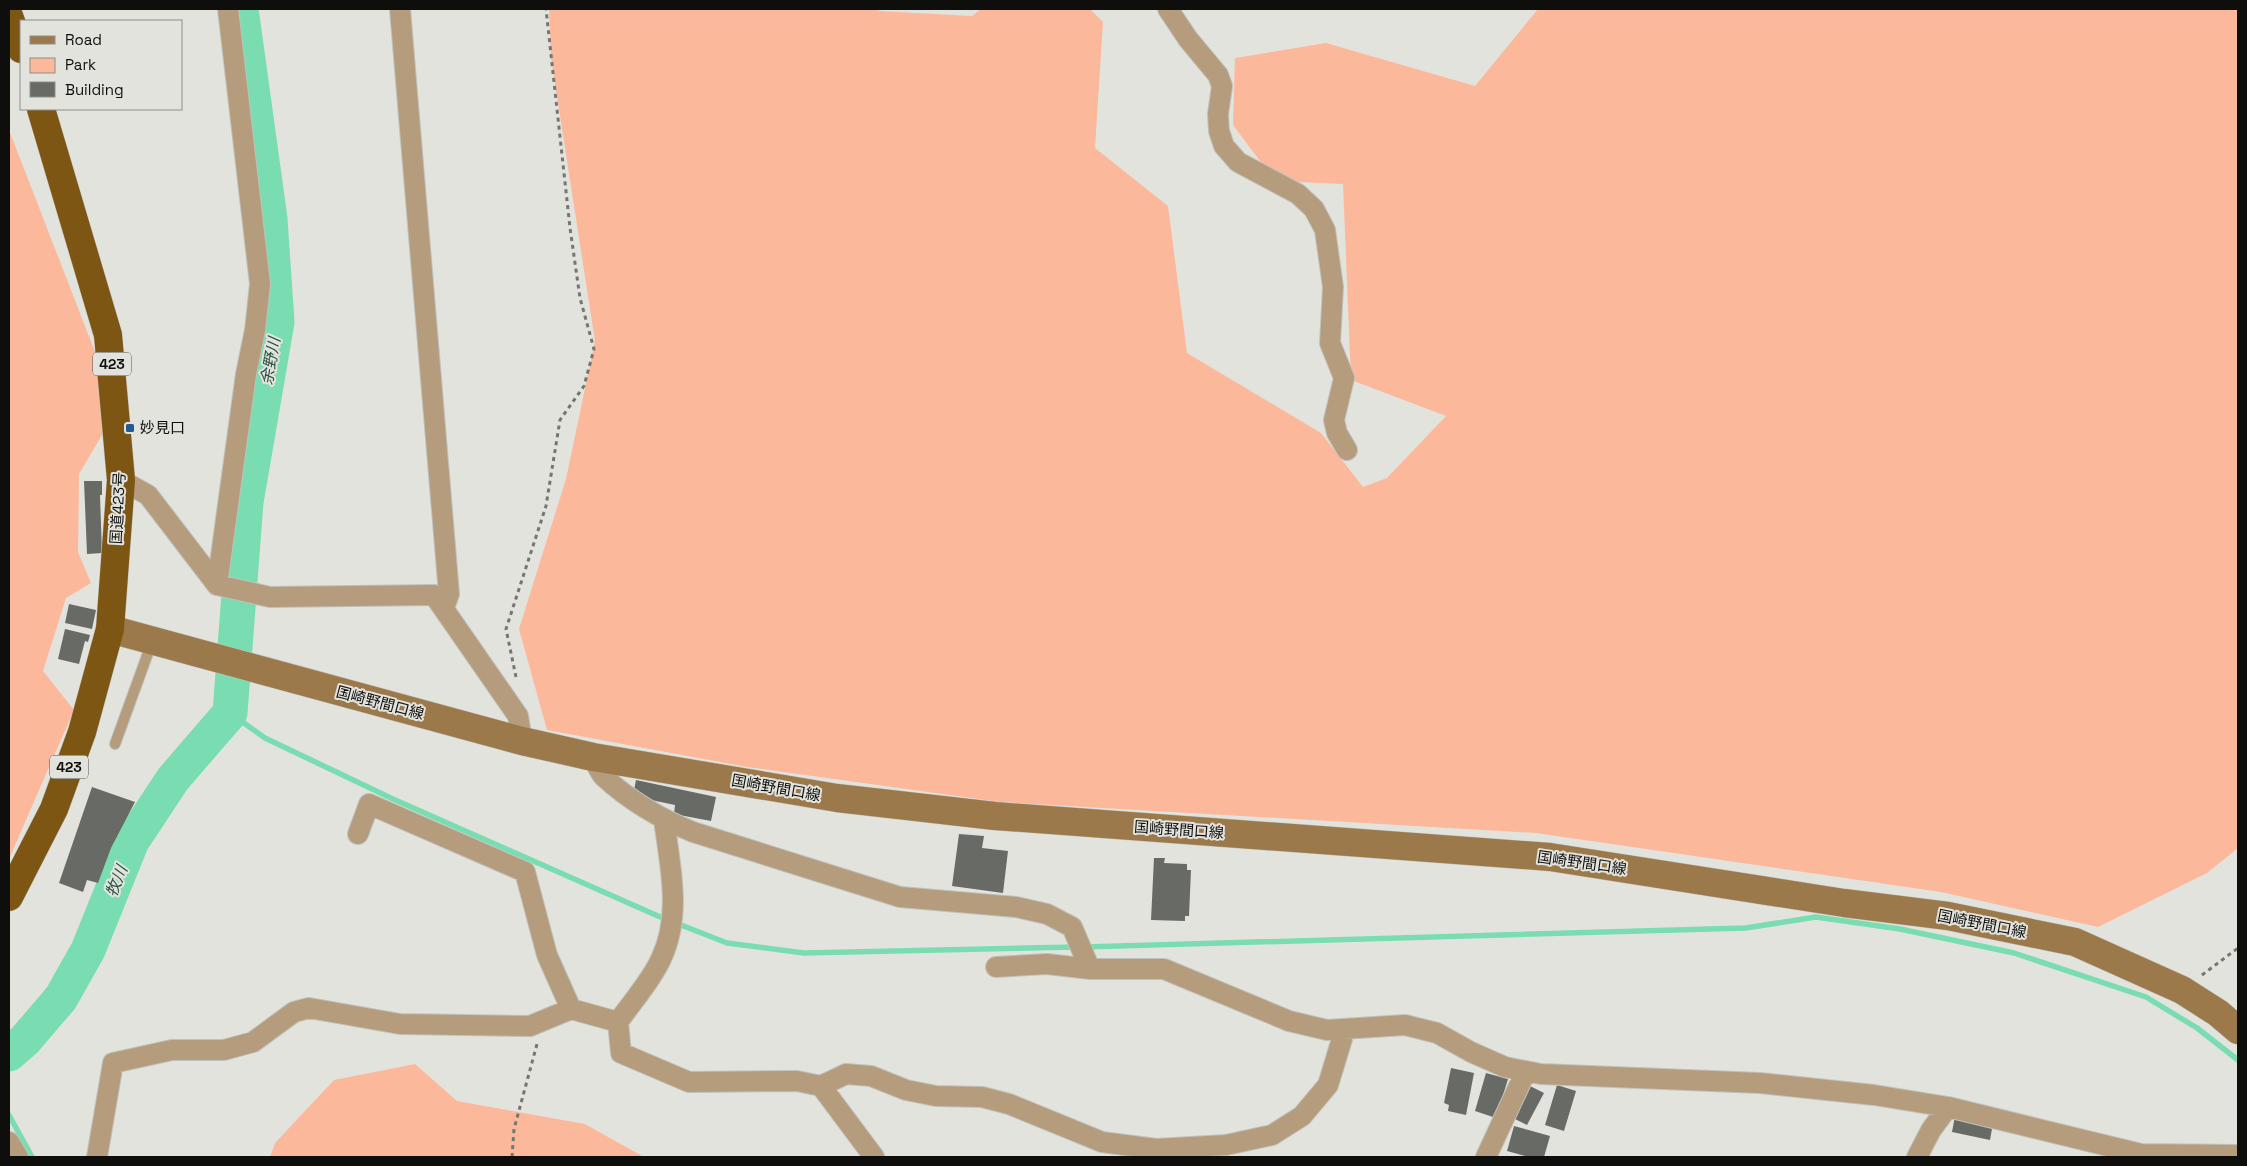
<svg xmlns="http://www.w3.org/2000/svg" width="2247" height="1166" viewBox="0 0 2247 1166" font-family="'Space Grotesk','Noto Sans JP',sans-serif">
<rect width="100%" height="100%" fill="#e3e3de"/>
<path fill="#fcb89b" d="M549 9H876L880 11 972 16 981 9H1090L1103 22 1095 148 1168 206 1187 353 1321 433 1363 487 1387 478 1446 416 1351 380 1343 184 1275 181 1233 125 1235 58 1326 43 1475 86 1538 9H2238V848L2207 873 2098 927 1941 892 1536 833 1000 802 747 767 547 730 519 629 566 479 595 341 551 58Z
M9 130 97 357 102 435 79 474 78 552 91 583 66 598 43 671 74 710 9 859Z
M415 1064 457 1101 585 1124 644 1157H270L275 1143 334 1080Z"/>
<g fill="none" stroke-linecap="round" stroke-linejoin="round">
<path stroke="#7addb1" stroke-width="5.5" d="M230 713 265 738 393 799 658 916 727 943 804 953 1075 947
M1084 947 1746 928 1816 917 1900 929 2014 953 2146 997 2197 1028 2238 1060
M9 1115 32 1157"/>
<path stroke="#7addb1" stroke-width="35" d="M9 1054 25 1040 61 998 88 950 132 841 173 779 230 713 246 502 277 322 270 219 241 9"/>
</g>
<path fill="#686a66" d="M84 481H102V495H100L102 553 87 554Z
M69 604 96 610 92 629 65 623Z
M65 629 90 635 88 642 85 641 79 664 58 659Z
M636 780 716 797 711 821 674 814 675 805 651 800 634 790Z
M92 787 135 802 111 848 98 883 87 880 83 892 59 883Z
M959 834 984 836 982 848 1008 851 1003 893 952 886Z
M1154 858H1165L1164 863 1187 864V870H1191L1189 916H1185V921L1151 920Z
M1451 1068 1474 1073 1466 1115 1448 1111 1449 1105 1444 1103Z
M1486 1073 1508 1079 1496 1118 1475 1111Z
M1528 1085 1544 1093 1527 1125 1511 1117Z
M1557 1085 1576 1091 1564 1131 1545 1125Z
M1955 1116 1993 1123 1990 1140 1952 1132Z
M1514 1126 1550 1136 1544 1157H1529L1507 1151Z"/>
<g fill="none" stroke-linecap="round" stroke-linejoin="round">
<g stroke="#c1c1bc" stroke-width="12">
<path id="service" d="M115 744 152 642"/>
</g>
<g stroke="#c1c1bc" stroke-width="22">
<path id="minor" d="M400 9 449 594 444 608
M1168 9 1188 39 1218 75 1222 86 1218 114 1219 131 1224 146 1238 162 1298 194 1314 209 1325 230 1333 287 1330 343 1344 378 1334 420 1337 433 1347 450
M121 480 148 495 217 585 270 597 434 595 518 716 522 741
M217 585 246 374 255 330 260 284 228 9
M593 757C596 763 599 772 604 777 629 800 661 819 693 832L900 897 1016 907 1047 914 1072 927 1090 969
M664 820C670 866 682 915 661 959 651 981 632 1002 618 1022L621 1053 689 1082 797 1081 821 1086 846 1074 871 1076 906 1090 936 1096 982 1097 1009 1104 1102 1142 1156 1149 1226 1145 1272 1135 1302 1116 1328 1085 1345 1029
M358 834 369 804 525 872 547 955 571 1009
M996 967 1047 964 1090 969H1164L1289 1021 1327 1030 1405 1025 1437 1033 1471 1052 1505 1067 1541 1074 1760 1083 1874 1095 1948 1107 2141 1154 2238 1155
M821 1086 874 1157
M9 1142 18 1157
M97 1157 113 1063 172 1050H224L253 1042 294 1012 309 1008 400 1024 530 1026 571 1009 618 1022
M1486 1157 1526 1071
M1917 1157 1931 1130 1948 1107"/>
</g>
<g stroke="#c1c1bc" stroke-width="29">
<path id="secondary" d="M110 629 522 741 593 757 837 798 995 816 1550 857 1844 903 1948 916 2075 942 2182 990 2218 1013 2238 1030"/>
</g>
<g stroke="#c1c1bc" stroke-width="29">
<path id="trunk" d="M9 16 21 49
M9 897 54 809 82 732 110 629 121 480 108 335 41 109"/>
</g>
<path stroke="#757571" stroke-width="3" stroke-dasharray="4 4" stroke-linecap="butt" d="M516 677 506 629 546 506 560 420 584 386 594 349 580 298 570 228 546 9
M2202 975 2238 948
M512 1157 514 1129 537 1044"/>
<use href="#service" stroke="#b49c7d" stroke-width="10"/>
<use href="#minor" stroke="#b49c7d" stroke-width="20"/>
<use href="#secondary" stroke="#9c794a" stroke-width="28"/>
<use href="#trunk" stroke="#7e5614" stroke-width="28"/>
</g>
<rect fill="#255991" stroke="#e3e3de" stroke-width="2" x="125" y="423" width="10" height="10" rx="2.5"/>
<g text-anchor="middle" stroke-width="4" stroke-linejoin="round" paint-order="stroke">
<g fill="#e3e3de" stroke="#4e4e4b" stroke-width="1">
<rect x="93" y="352.5" width="38" height="23" rx="4"/>
<rect x="50" y="755.5" width="38" height="23" rx="4"/>
</g>
<g font-size="14" font-weight="bold" fill="#0e0e0c">
<text x="112" y="369">423</text>
<text x="69" y="772">423</text>
</g>
<g font-size="15" fill="#0e0e0c" stroke="#e3e3de" text-anchor="start">
<text x="140" y="433">妙見口</text>
</g>
<g font-size="15" fill="#0e0e0c" stroke="#e3e3de">
<text transform="translate(118 508) rotate(-87)" y="5">国道423号</text>
<text transform="translate(380 703) rotate(15)" y="5">国崎野間口線</text>
<text transform="translate(776 788) rotate(10)" y="5">国崎野間口線</text>
<text transform="translate(1179 830) rotate(4)" y="5">国崎野間口線</text>
<text transform="translate(1582 863) rotate(8)" y="5">国崎野間口線</text>
<text transform="translate(1982 924) rotate(11)" y="5">国崎野間口線</text>
</g>
<g font-size="16" font-style="italic" fill="#254f3d" stroke="#e3e3de">
<text transform="translate(270 361) rotate(-80)" y="6">余野川</text>
<text transform="translate(116 881) rotate(-68)" y="6">牧川</text>
</g>
</g>
<rect width="2247" height="1166" fill="none" stroke="#0e0e0c" stroke-width="20"/>
<rect x="20" y="20" width="162" height="90" fill="#e3e3de" stroke="#8e8e8a"/>
<rect x="30" y="36" width="25" height="8" fill="#9c794a" stroke="#8e8e8a"/>
<text x="65" y="45" font-size="15" fill="#0e0e0c">Road</text>
<rect x="30" y="58" width="25" height="15" fill="#fcb89b" stroke="#8e8e8a"/>
<text x="65" y="70" font-size="15" fill="#0e0e0c">Park</text>
<rect x="30" y="82" width="25" height="15" fill="#686a66" stroke="#8e8e8a"/>
<text x="65" y="95" font-size="15" fill="#0e0e0c">Building</text>
</svg>
